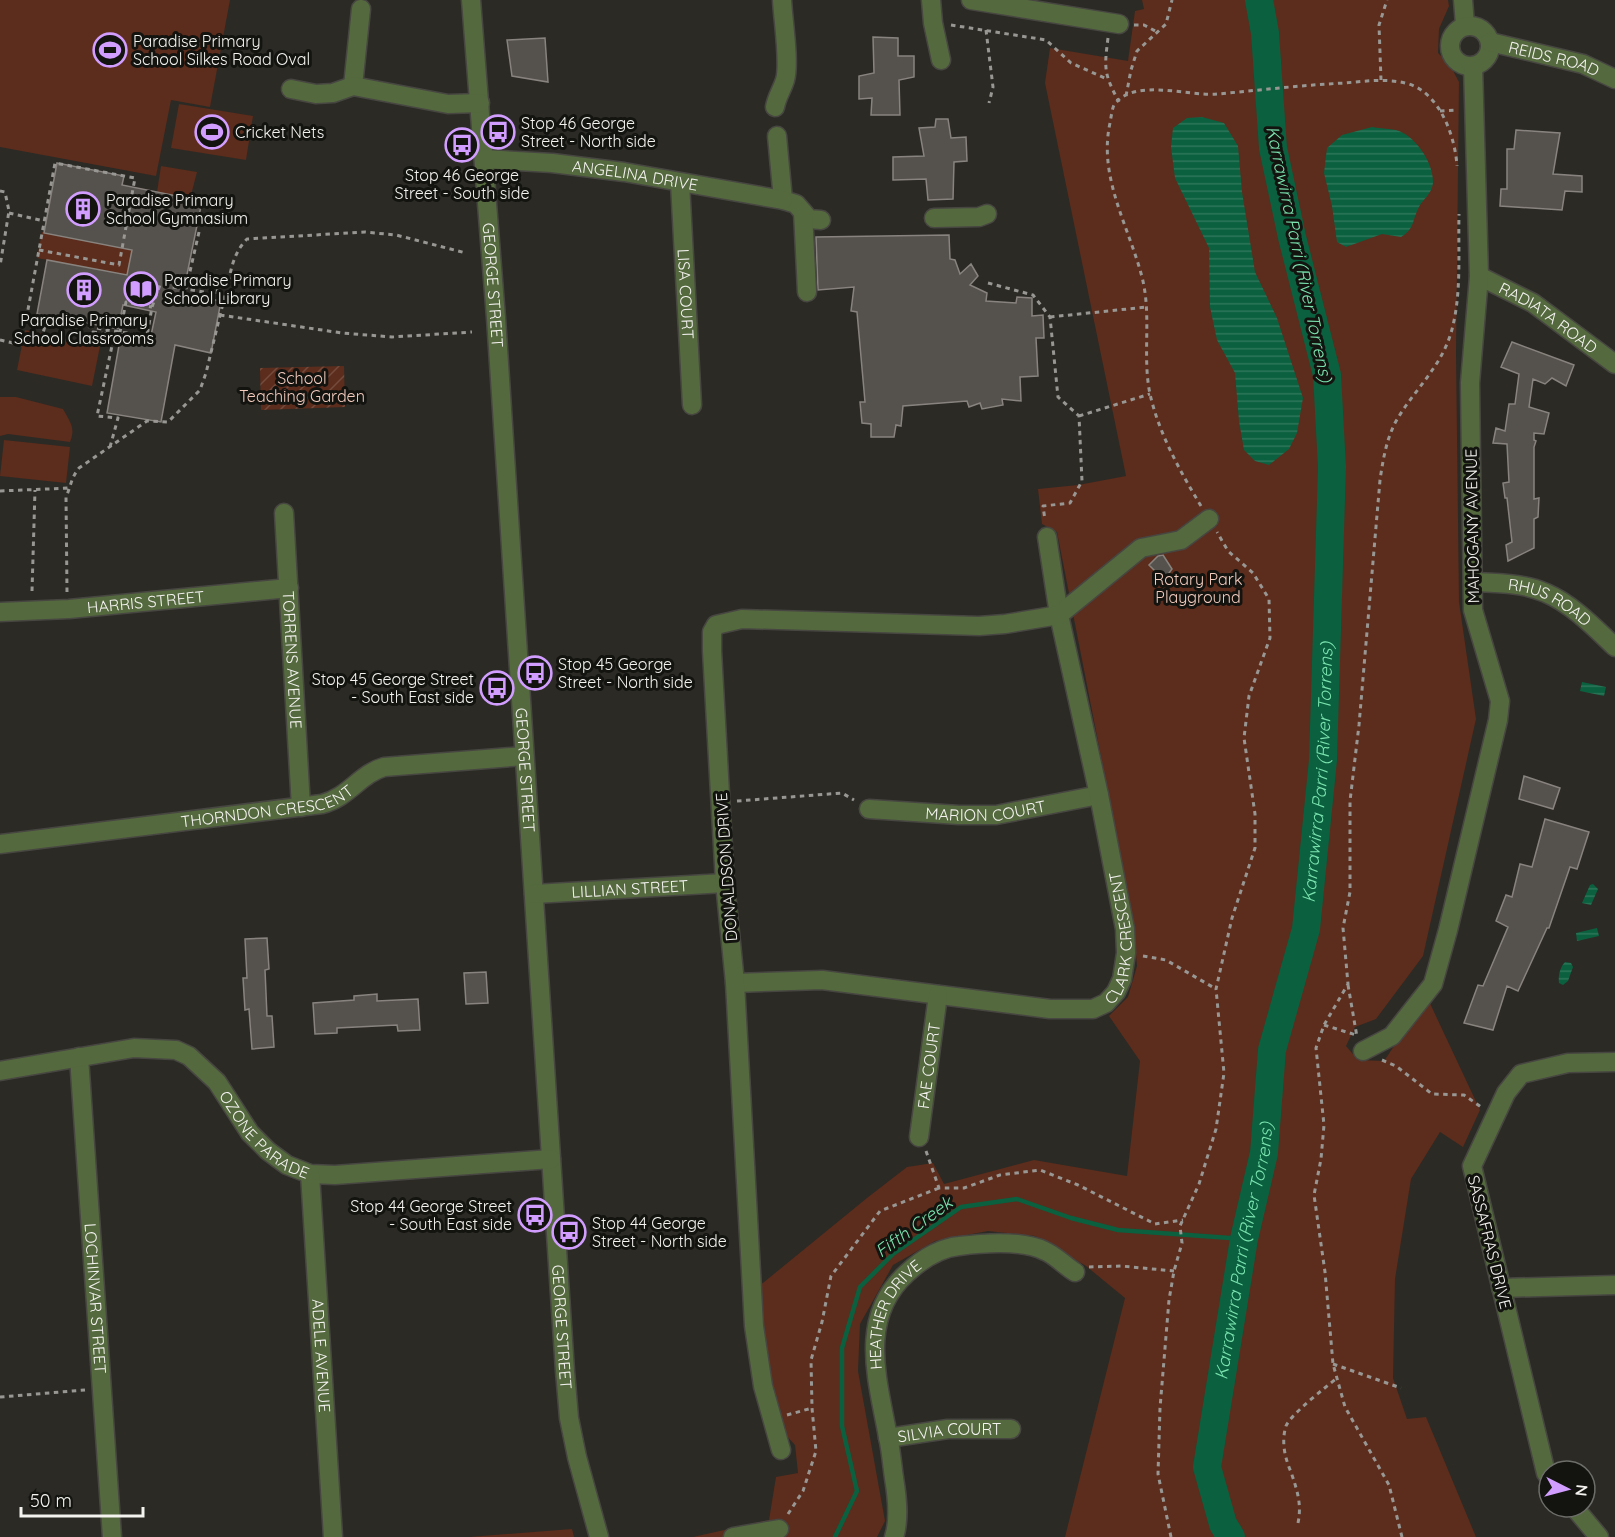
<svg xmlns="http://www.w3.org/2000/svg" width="1615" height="1537" viewBox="0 0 1615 1537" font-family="Quicksand,sans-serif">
<defs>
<pattern id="garden-furrows" width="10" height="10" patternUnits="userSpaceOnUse" patternTransform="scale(1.5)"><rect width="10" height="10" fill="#5c2c1c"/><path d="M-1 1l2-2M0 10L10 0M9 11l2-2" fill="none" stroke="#744b3d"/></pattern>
<pattern id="water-rules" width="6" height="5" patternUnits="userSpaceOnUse" patternTransform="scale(1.5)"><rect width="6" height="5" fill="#0a603f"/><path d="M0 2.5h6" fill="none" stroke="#2e775b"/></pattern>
</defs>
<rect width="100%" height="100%" fill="#2b2a25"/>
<path fill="#5c2c1c" d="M0 0H230L210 107 171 100 156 176 0 147Z
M1142 0H1448L1449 6 1439 29 1438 53 1450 65 1459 82 1456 353 1459 602 1476 719 1423 956 1376 1019 1355 1027 1346 1046 1358 1060 1384 1061 1427 997 1480 1110 1463 1147 1440 1132 1411 1179 1395 1279 1393 1378 1407 1419 1426 1417 1476 1537H1065L1125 1298 1086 1266 1035 1236 988 1231 935 1241 893 1265 860 1324 858 1371 885 1521 877 1537H693L769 1520 776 1477 798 1473 795 1445 783 1432 769 1372 758 1287 867 1198 907 1167 933 1163 944 1184 1034 1160 1127 1176 1140 1061 1109 1016 1128 997 1137 966 1133 920 1057 532 1042 524 1038 489 1078 485 1126 476 1045 83 1050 48 1128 61 1135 11 1144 9Z
M179 104 253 116 246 160 171 148Z
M161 166 197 172 190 199 157 192Z
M122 185 144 189 127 275 37 258 42 232 111 245Z
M25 330 100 346 92 386 17 370Z
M0 397H16L63 409C70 422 76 428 70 442L8 434 0 436Z
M4 440 70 447 66 483 0 476Z
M572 1529 574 1537H469Z"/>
<path fill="url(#garden-furrows)" d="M344 366 345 407 261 410 260 368Z"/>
<path fill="url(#water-rules)" d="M1202 117 1224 123 1238 146 1242 192 1255 272 1277 318 1303 398 1297 433 1289 449 1269 465 1255 461 1244 450 1239 421 1235 373 1217 340 1210 307 1209 248 1175 178 1171 147 1173 128 1187 118Z
M1372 127C1380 129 1391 128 1399 131 1417 138 1434 164 1433 183 1432 194 1423 199 1419 207 1412 220 1415 229 1401 237L1382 234 1346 247 1337 242 1332 206 1324 173 1327 148 1342 135Z
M1582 682 1606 687 1604 696 1580 691Z
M1593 884 1598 889 1591 905 1582 903 1590 885Z
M1597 928 1599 936 1577 941 1576 933Z
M1565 962 1571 963 1573 967 1568 981 1563 985 1559 983C1558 976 1560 967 1565 962Z"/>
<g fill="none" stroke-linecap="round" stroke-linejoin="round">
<path stroke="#0a603f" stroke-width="4.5" d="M835 1537 857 1491 842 1426V1348L860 1287 893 1254 961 1207 1017 1199 1071 1218 1118 1230 1244 1239"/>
<path stroke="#0a603f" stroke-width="28" id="s1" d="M1231 1537 1223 1524 1207 1467 1244 1239 1264 1153 1272 1050 1306 929 1323 760 1332 467 1327 375 1292 237 1273 148 1265 33 1259 0"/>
</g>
<path fill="#55514c" stroke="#88837e" stroke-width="1.5" d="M873 37 898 38V56H914V77L899 80 900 115H871L872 98 859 99V76L874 73Z
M545 38 548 82 512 76 507 40Z
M936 119H948L951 138 966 137 967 161 954 162 953 199 928 200 926 179 893 180V157L924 156 919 128 935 127Z
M1516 130 1560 133 1553 174 1582 176V192L1565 191 1562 210 1500 206 1501 189H1507V149H1514Z
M57 163 124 176 122 185 202 201 183 294 221 301 211 353 175 345 161 422 107 413 121 334 150 340 156 312 123 305 118 329 37 314 47 260 127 275 132 250 44 233Z
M949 235 950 259 955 260 960 274 971 264 978 276 970 285 987 293 986 301 1016 303 1017 297 1032 298V316L1043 315 1044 338H1036L1038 376 1020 377 1021 401 1002 399 1003 405 982 409 980 403 969 407 967 401 903 406 901 426 896 425 894 437H871V424L862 423 860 402H865L857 312 851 311 854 287 818 290 816 237Z
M1512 342 1574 365 1566 386 1552 378 1545 384 1533 379 1529 407 1549 413 1544 434 1534 433V440L1536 441 1534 447V499L1539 498 1538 517 1534 519V548L1508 561 1506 545 1512 542 1507 498H1505L1503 483 1509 482 1507 444 1493 443 1496 428 1505 431 1509 404H1515L1519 374 1501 367Z
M1163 555 1172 569 1164 580 1149 565 1158 556Z
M1524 776 1560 788 1553 809 1519 799Z
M1545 819 1589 832 1577 869 1570 867 1549 928H1547L1518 991 1507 986 1493 1030 1464 1023 1478 985 1483 986 1508 927 1496 921 1506 895 1512 897 1520 864 1532 867Z
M267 938 269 969 265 970 267 1016H272L274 1047 252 1049 249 1009 245 1010 243 978H247L245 939Z
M486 972 488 1003 466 1004 464 973Z
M377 994V1001L418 999 420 1030 398 1031 397 1025 337 1028V1033L315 1034 313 1003 354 1000V996Z"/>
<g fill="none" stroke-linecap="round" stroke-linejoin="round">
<g stroke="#474641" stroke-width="21">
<g id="minor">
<path id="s2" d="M471 0 496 318 565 1371 569 1418 577 1457 599 1537"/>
<path d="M931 0 933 23 941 60"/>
<path d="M971 0 1119 24"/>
<path d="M1463 0 1465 25"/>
<circle cx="1470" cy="46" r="20"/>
<path id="s3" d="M1490 42 1583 64 1615 79"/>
<path d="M353 86 361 9"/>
<path d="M291 89 316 94 333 93 353 86 448 104 480 103"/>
<path d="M775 107C777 96 782 90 785 80 790 63 783 20 782 0"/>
<path d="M777 136 783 200 796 204 809 219 821 220"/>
<path id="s4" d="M484 159 552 163 624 172 783 200"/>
<path id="s5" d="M680 183 692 405"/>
<path d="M803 212 807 292"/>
<path d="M934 218 979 217 987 214"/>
<path id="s6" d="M1479 276 1533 303 1615 364"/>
<path id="s7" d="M284 513 301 807"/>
<path id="s8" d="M1473 582C1497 583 1524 583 1546 593 1572 604 1595 628 1615 647"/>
<path id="s9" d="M0 612 69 609 289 588"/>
<path id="s10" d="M869 809 959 815H996L1099 795"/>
<path id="s11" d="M0 844 322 804C349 797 360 774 384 767L524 756"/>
<path id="s12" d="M534 894 725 883"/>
<path id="s13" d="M735 983 822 980 1050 1009H1093L1106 1003 1116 992 1122 979 1126 953 1125 929 1099 795 1059 615 1047 537"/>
<path d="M1363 1051 1392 1036 1433 984 1448 930 1498 720 1500 701 1473 610 1470 383 1479 276 1473 66"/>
<path id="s14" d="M79 1057 112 1537"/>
<path id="s15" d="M0 1071 134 1048 176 1050 189 1056 217 1082 250 1133 268 1151 287 1165 310 1174 335 1175 551 1159"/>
<path id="s16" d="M919 1137 938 995"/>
<path id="s17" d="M310 1174 333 1537"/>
<path d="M1501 1288 1615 1285"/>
<path id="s18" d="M888 1438 948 1429H1011"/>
<path d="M781 1450 763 1386 754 1326 735 983 725 883 712 651V632L716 625 742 619 979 626 1005 624 1059 615 1141 548 1181 540 1209 519"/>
<path d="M1549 1477 1546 1473 1472 1166 1506 1093 1521 1074 1568 1063 1615 1062"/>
<path d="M1574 1507 1599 1537"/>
<path d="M733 1537 779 1529"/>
<path id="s19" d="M894 1537C900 1519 897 1496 894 1478 892 1464 891 1450 888 1437 878 1381 857 1318 907 1273 921 1260 939 1248 959 1246 983 1243 1023 1240 1045 1251 1055 1255 1065 1266 1075 1272"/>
</g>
</g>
<path stroke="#989793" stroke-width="3" stroke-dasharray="4.5 4.5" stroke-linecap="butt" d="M951 25 1046 40 1071 63 1107 79
M1134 25H1144L1157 32
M986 30 993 87 989 103
M1108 38C1104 69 1104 74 1119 102
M1381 80 1379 25 1387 0
M1126 96 1131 70 1137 51 1166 24 1172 0
M1440 111 1457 110
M0 191 5 192 9 211 0 266
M9 213 44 221
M39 250 119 265 135 178 55 163 27 315 107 330
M988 283 1033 295 1050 317 1058 397 1079 416 1082 481 1070 503 1043 506 1045 520
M186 289 199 232
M220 315 342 333 392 337 472 332
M1050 317 1147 307
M120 332 126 302 152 307
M0 340 22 345
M41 340 47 319
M1079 416 1150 394
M110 447 118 418 97 416 113 341 92 336 93 332 108 334 107 330 147 336 152 307 160 285 217 294 218 286 229 279C232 264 236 250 247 239L365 232 396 235 466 253
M0 491 70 488
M1201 506C1180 471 1159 434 1150 394 1142 356 1152 316 1142 277 1129 227 1098 177 1110 123 1111 118 1112 109 1114 105 1134 77 1189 97 1218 94 1261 90 1303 85 1345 83 1366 81 1388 78 1409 84 1440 94 1455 136 1457 166
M32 591 35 490
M67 592 66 497C71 486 71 478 79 468L147 421 168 422 200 390 206 373 225 295 217 294
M737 801 842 793 854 800
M1143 956 1166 960 1216 989
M1348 985 1357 1037
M1324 1025 1356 1035
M1382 1060 1396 1066 1432 1094 1464 1095 1481 1107
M926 1151 939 1188H964L1000 1175 1040 1170 1078 1185 1155 1224 1183 1220
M1089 1267 1121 1266 1174 1271
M1333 1364 1401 1388
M0 1397 85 1390
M787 1415 812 1408
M788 1514 803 1491 816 1451 812 1408 811 1360 822 1322 831 1276 880 1211 939 1188
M1298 1523C1302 1504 1297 1490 1291 1472 1285 1458 1281 1442 1286 1426 1291 1414 1326 1387 1337 1378
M1171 1537 1158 1474 1160 1408 1169 1300 1174 1271 1182 1243 1180 1226 1199 1184 1216 1129 1224 1073 1216 989 1232 918 1255 848V814L1244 738 1249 696 1270 638 1269 599 1253 573 1228 551 1217 532
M1402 1537 1389 1485 1345 1407 1333 1364 1325 1272 1314 1195 1321 1159 1324 1125 1316 1048 1324 1025 1348 984 1343 928 1350 892V801L1359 725 1380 480C1383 460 1386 441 1395 423 1412 392 1440 369 1451 333 1462 295 1458 253 1459 214"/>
<use href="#minor" stroke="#54693e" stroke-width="18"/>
</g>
<defs>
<g id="stadium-ring" transform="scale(1.725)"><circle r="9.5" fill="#131310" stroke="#d19dfe" stroke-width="1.5"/><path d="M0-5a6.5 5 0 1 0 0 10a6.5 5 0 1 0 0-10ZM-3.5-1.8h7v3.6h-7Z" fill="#d19dfe"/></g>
<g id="bus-ring" transform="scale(1.725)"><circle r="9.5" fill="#131310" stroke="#d19dfe" stroke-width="1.5"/><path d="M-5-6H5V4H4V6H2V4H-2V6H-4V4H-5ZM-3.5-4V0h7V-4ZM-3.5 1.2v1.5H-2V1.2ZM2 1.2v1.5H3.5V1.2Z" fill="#d19dfe"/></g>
<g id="building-ring" transform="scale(1.725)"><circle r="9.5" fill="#131310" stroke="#d19dfe" stroke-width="1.5"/><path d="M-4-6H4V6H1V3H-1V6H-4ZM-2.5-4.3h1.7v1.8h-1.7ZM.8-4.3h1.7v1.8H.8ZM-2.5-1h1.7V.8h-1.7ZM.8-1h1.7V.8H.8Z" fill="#d19dfe"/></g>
<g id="library-ring" transform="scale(1.725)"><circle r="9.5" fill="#131310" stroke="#d19dfe" stroke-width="1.5"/><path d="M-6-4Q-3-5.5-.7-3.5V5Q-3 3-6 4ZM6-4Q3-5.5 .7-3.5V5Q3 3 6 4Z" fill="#d19dfe"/></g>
</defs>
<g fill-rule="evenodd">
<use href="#stadium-ring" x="110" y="50"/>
<use href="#stadium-ring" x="212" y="132"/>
<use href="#bus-ring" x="498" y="132"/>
<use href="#bus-ring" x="462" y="145"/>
<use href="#building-ring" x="83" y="209"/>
<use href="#library-ring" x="141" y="289"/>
<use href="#building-ring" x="84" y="290"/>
<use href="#bus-ring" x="535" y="673"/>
<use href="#bus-ring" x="497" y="688"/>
<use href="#bus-ring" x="535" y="1215"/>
<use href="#bus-ring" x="569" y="1232"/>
</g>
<g text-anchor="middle" stroke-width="6" stroke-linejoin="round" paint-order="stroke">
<g font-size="16" fill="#f4f3f0" stroke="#131310" text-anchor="start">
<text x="133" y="47">Paradise Primary<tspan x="133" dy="18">School Silkes Road Oval</tspan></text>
<text x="521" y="129">Stop 46 George<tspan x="521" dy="18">Street - North side</tspan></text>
<text x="235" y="138">Cricket Nets</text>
<text x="462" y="181" text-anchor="middle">Stop 46 George<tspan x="462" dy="18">Street - South side</tspan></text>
<text x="106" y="206">Paradise Primary<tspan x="106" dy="18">School Gymnasium</tspan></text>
<text x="164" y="286">Paradise Primary<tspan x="164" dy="18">School Library</tspan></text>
<text x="84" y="326" text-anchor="middle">Paradise Primary<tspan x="84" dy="18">School Classrooms</tspan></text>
<text x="558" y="670">Stop 45 George<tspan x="558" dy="18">Street - North side</tspan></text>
<text x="474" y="685" text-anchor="end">Stop 45 George Street<tspan x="474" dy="18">- South East side</tspan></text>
<text x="512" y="1212" text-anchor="end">Stop 44 George Street<tspan x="512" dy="18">- South East side</tspan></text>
<text x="592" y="1229">Stop 44 George<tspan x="592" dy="18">Street - North side</tspan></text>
</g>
<g font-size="16" fill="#f4f3f0" stroke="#131310">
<text dy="6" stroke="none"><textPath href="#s3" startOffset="66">REIDS ROAD</textPath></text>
<text dy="6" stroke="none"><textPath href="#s4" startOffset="152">ANGELINA DRIVE</textPath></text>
<text dy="6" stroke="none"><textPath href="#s2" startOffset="286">GEORGE STREET</textPath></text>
<text dy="6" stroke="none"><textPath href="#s5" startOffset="111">LISA COURT</textPath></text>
<text dy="6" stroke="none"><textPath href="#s6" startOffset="81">RADIATA ROAD</textPath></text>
<text transform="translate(1472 526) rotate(-91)" y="6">MAHOGANY AVENUE</text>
<text dy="6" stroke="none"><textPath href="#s9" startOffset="146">HARRIS STREET</textPath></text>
<text dy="6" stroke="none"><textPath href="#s8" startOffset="81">RHUS ROAD</textPath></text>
<text dy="6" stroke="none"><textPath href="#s7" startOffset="147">TORRENS AVENUE</textPath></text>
<text dy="6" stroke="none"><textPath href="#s2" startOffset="772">GEORGE STREET</textPath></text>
<text dy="6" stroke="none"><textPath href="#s11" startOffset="270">THORNDON CRESCENT</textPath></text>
<text dy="6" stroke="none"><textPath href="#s10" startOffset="117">MARION COURT</textPath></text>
<text transform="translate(726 867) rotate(-94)" y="6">DONALDSON DRIVE</text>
<text dy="6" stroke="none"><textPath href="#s12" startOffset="96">LILLIAN STREET</textPath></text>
<text dy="6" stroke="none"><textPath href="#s13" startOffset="444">CLARK CRESCENT</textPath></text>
<text dy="6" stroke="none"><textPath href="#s16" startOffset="72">FAE COURT</textPath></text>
<text dy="6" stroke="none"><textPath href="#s15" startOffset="303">OZONE PARADE</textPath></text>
<text transform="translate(1490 1242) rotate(76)" y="6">SASSAFRAS DRIVE</text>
<text dy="6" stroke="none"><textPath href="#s14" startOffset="242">LOCHINVAR STREET</textPath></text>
<text dy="6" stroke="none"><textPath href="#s19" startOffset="230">HEATHER DRIVE</textPath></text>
<text dy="6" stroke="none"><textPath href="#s2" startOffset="1330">GEORGE STREET</textPath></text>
<text dy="6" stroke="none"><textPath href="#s17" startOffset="182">ADELE AVENUE</textPath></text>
<text dy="6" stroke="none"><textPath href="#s18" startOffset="62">SILVIA COURT</textPath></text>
</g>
<g font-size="16" fill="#f4ccbe" stroke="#131310">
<text x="302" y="384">School<tspan x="302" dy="18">Teaching Garden</tspan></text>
<text x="1198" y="585">Rotary Park<tspan x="1198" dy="18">Playground</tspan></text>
</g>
<g font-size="18" font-style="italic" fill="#7ae3ae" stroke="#131310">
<text transform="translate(1299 254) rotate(78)" y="6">Karrawirra Parri (River Torrens)</text>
<text dy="6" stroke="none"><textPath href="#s1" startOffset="780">Karrawirra Parri (River Torrens)</textPath></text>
<text transform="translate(914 1227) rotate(-36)" y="6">Fifth Creek</text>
<text dy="6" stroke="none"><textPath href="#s1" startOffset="294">Karrawirra Parri (River Torrens)</textPath></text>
</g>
</g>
<g transform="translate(1567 1489) rotate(96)"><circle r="28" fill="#131310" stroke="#6d6d6a" stroke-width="1.5"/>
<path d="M0-4.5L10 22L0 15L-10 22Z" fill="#d19dfe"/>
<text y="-9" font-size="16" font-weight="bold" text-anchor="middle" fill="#f4f3f0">N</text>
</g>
<path d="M21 1507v9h122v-9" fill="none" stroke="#f4f3f0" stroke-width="3"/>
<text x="30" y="1507" font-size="18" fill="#f4f3f0" stroke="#131310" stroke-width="4.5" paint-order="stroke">50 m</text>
</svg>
